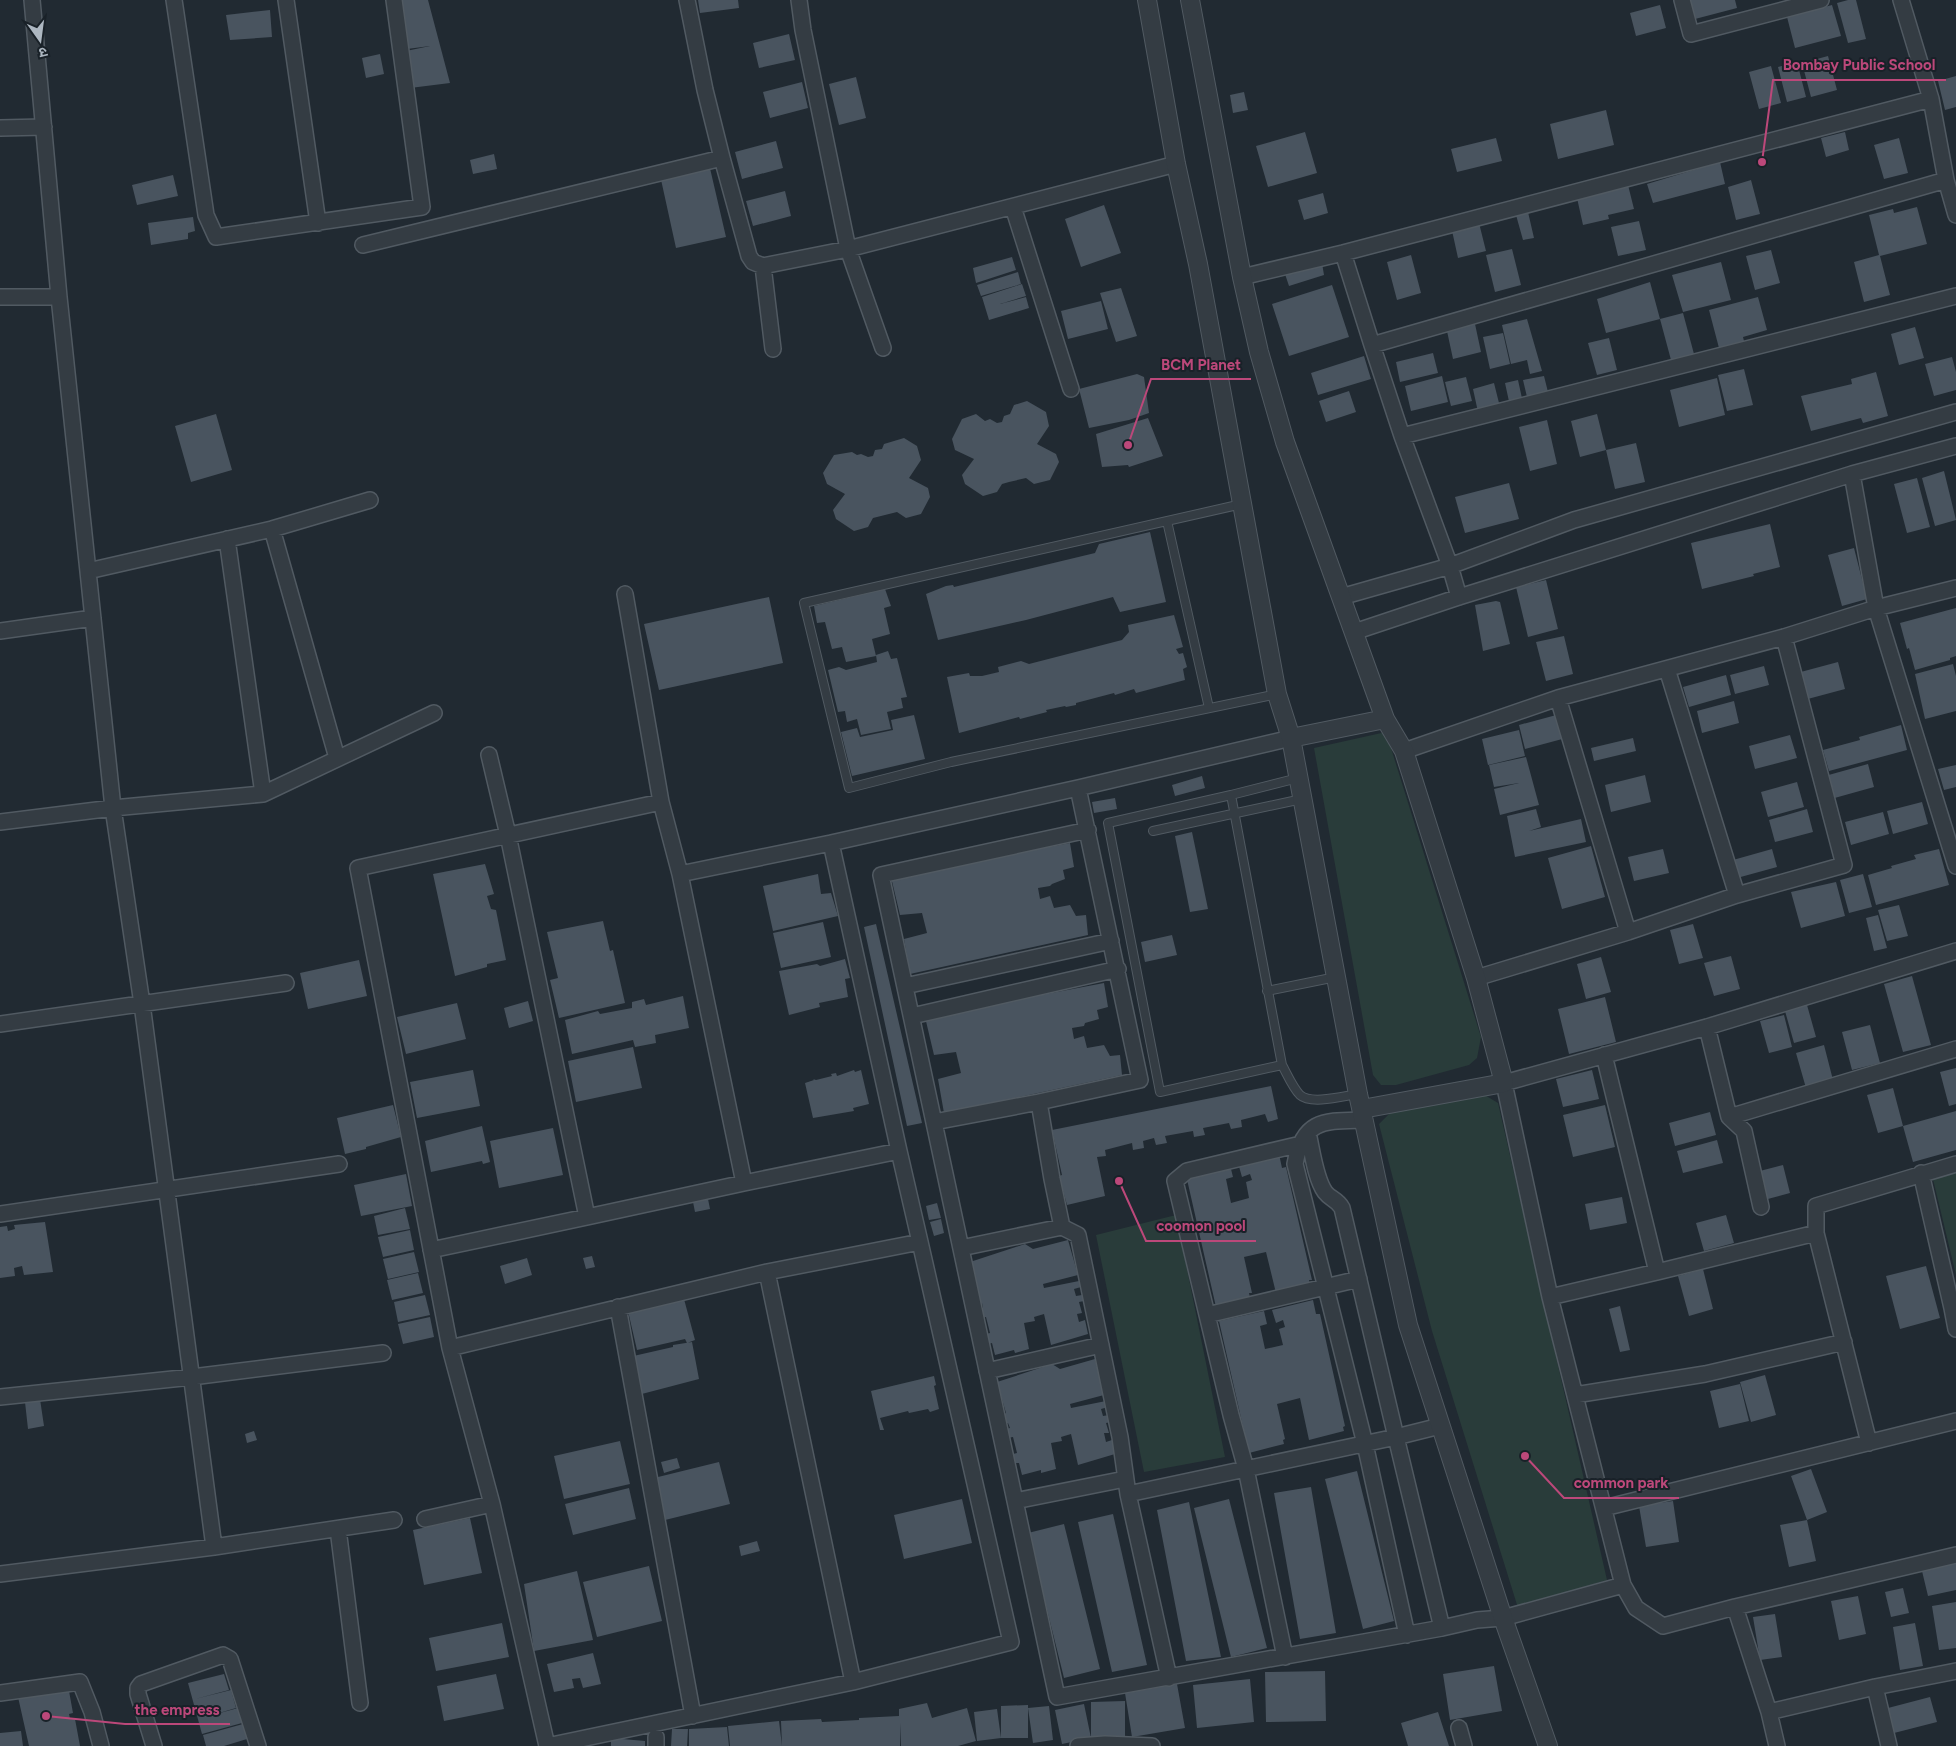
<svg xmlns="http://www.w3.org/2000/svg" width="1956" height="1746" viewBox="0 0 1956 1746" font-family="Figtree,'Noto Sans Devanagari',sans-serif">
<rect width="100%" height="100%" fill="#212a32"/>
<path fill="#293c3a" d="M1386 732 1481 1037 1477 1058 1469 1065 1396 1085H1381L1373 1075 1314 748Z
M1483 1094 1498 1103 1607 1580 1518 1608 1432 1331 1379 1124 1391 1112Z
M1956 1173V1275L1933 1179Z
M1176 1215 1225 1457 1144 1472 1096 1235Z"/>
<path fill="#49545f" d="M399 0H428L450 83 410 88 406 51 430 46 407 49Z
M698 0H738L739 8 700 13Z
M1690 0H1735L1737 8 1695 19Z
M1848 0H1856L1866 39 1848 43 1837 3Z
M1660 5 1666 28 1636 36 1630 13Z
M1832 5 1841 36 1795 48 1787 17Z
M270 10 272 37 230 40 226 15Z
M789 34 795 60 759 68 753 43Z
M380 54 384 74 366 78 362 58Z
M1828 56 1837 90 1811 97 1802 63Z
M1797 62 1806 97 1787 102 1778 67Z
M1771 66 1781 103 1759 109 1749 72Z
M1956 76V107L1945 110 1938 81Z
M856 77 866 118 839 125 829 84Z
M802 82 808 108 770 118 763 92Z
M1244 92 1248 110 1233 113 1230 95Z
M1606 110 1614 145 1558 159 1550 124Z
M1305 132 1317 173 1268 187 1256 146Z
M1845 132 1849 150 1826 157 1821 138Z
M1496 138 1502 161 1457 172 1451 149Z
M1899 138 1908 173 1884 179 1874 145Z
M776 141 783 168 742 179 735 152Z
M494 154 497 169 473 174 470 160Z
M1720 162 1725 184 1653 203 1647 184Z
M709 164 726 237 676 248 660 175Z
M173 175 178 196 137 205 132 185Z
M1751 180 1760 214 1736 220 1728 187Z
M1628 185 1634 209 1608 215 1609 219 1583 225 1577 198Z
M785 191 791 216 753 226 746 201Z
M1323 193 1328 213 1304 220 1298 200Z
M1104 205 1121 253 1081 267 1065 219Z
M1917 207 1927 244 1880 256 1890 295 1864 302 1854 262 1879 255 1869 215 1893 209 1894 213Z
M1528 212 1534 238 1523 240 1516 215Z
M193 217 195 231 188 233V239L151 245 148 223Z
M1478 219 1486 251 1458 258 1451 226Z
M1639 221 1646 250 1618 256 1611 227Z
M1512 249 1521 285 1495 292 1486 255Z
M1771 250 1780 283 1755 290 1746 256Z
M1411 255 1421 293 1397 300 1387 262Z
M1012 257 1016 270 976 283 973 268Z
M1721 262 1731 300 1683 312 1672 275Z
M1322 263 1324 275 1289 286 1285 274Z
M1018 272 1021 284 981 296 977 285Z
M1650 282 1660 319 1606 333 1597 299Z
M1022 284 1026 296 1000 304 1026 297 1029 308 989 320 982 297Z
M1332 285 1349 337 1289 356 1272 304Z
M1121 288 1137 336 1116 342 1100 293Z
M1758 297 1767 330 1743 337 1744 341 1719 348 1709 310Z
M1101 301 1108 329 1068 339 1061 311Z
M1683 313 1694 354 1671 360 1660 319Z
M1527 319 1542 371 1530 374 1527 360 1511 364 1502 325Z
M1475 324 1481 352 1453 359 1447 331Z
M1915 327 1924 358 1899 365 1891 334Z
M1503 333 1510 364 1490 369 1483 337Z
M1609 338 1617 370 1597 375 1588 343Z
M1433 353 1438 373 1400 382 1396 362Z
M1364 356 1371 379 1318 395 1311 373Z
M1952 357 1956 372V390L1934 396 1925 364Z
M1744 369 1753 405 1727 411 1718 375Z
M1876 372 1888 416 1863 423 1861 418 1811 431 1801 396 1852 384 1851 379Z
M1137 374 1144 377 1149 413 1129 420 1089 428 1079 389Z
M1442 376 1448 402 1411 411 1405 386Z
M1544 376 1548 392 1527 397 1523 380Z
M1466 377 1472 401 1451 406 1445 382Z
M1717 378 1725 415 1679 427 1670 390Z
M1518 380 1523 403 1510 406 1505 383Z
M1494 383 1500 407 1478 412 1473 389Z
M1349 391 1356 412 1326 422 1319 401Z
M1027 401 1046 412 1049 426 1037 444 1056 454 1059 462 1050 480 1034 484 1026 478 1009 482 1002 484 997 492 983 496 965 484 962 475 974 459 955 450 952 439 962 419 976 414 985 421 990 419 997 423 1002 422 1004 416 1010 414 1014 405Z
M216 414 232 470 191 482 175 426Z
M1597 414 1606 450 1580 457 1571 421Z
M1148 418 1163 456 1129 467 1128 465 1102 467 1096 434Z
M1547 420 1557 464 1530 471 1519 427Z
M904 438 917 446 921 460 909 478 928 488 930 497 921 514 906 518 897 512 873 518 868 527 854 531 836 519 833 510 845 494 827 484 823 473 834 455 852 452 857 455 861 454 868 457 873 456 875 450 882 449 884 444Z
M1636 443 1645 482 1615 489 1606 450Z
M1944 471 1956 520 1935 526 1922 478Z
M1917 478 1930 527 1907 533 1894 484Z
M1509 483 1519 519 1465 533 1455 497Z
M1770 524 1780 567 1753 574 1754 576 1702 589 1691 543Z
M1150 532 1166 602 1120 612 1113 597 1026 620 938 640 926 594 946 586 953 585 954 587 1095 553 1099 544Z
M1854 548 1867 599 1842 606 1828 555Z
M1546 580 1558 629 1528 637 1516 587Z
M885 589 891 606 884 608 890 634 872 639 876 656 846 662 842 647 832 649 825 622 817 623 814 606Z
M769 597 783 663 659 690 644 624Z
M1496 601 1500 602 1510 644 1483 651 1475 605Z
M1956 608V656L1950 658V660L1915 670 1909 648 1907 649 1900 623Z
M1174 615 1183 647 1176 649 1179 654 1183 653 1187 667 1183 669 1185 680 1136 693 1134 689 1115 695 1114 693 1076 703V705L1066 707 1065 706 1046 710 1047 712 1020 719 1019 717 959 733 947 677 969 673 970 676H982L999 672 998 667 1021 661 1029 664 1122 640 1129 632 1128 625Z
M1564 636 1573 674 1546 681 1536 642Z
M888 651 891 659 897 658 907 697 901 698 903 708 887 712 891 729 861 735 857 719 847 722 845 711 838 712 828 670 839 667 846 670 877 662 876 655Z
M1838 662 1845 689 1804 700 1797 673Z
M1953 664 1956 676V711L1925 719 1915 674Z
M1764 666 1769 685 1735 694 1730 675Z
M1726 675 1731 695 1689 707 1683 687Z
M1734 701 1739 723 1702 733 1697 711Z
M1560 714 1566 738 1525 749 1519 725Z
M914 715 925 759 852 776 841 732 857 728 860 737 893 730 891 720Z
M1901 725 1907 750 1829 771 1823 750 1860 740 1859 737Z
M1519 730 1525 756 1488 765 1482 739Z
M1790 735 1797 758 1755 769 1749 746Z
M1633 738 1636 751 1594 761 1591 748Z
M1526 757 1539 805 1500 815 1494 789 1519 783 1494 787 1489 765Z
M1868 764 1874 787 1831 799 1825 776Z
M1956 765V787L1944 790 1938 769Z
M1645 775 1651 802 1611 812 1605 785Z
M1202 776 1205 788 1175 796 1172 785Z
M1797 782 1804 807 1768 817 1761 792Z
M1115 798 1117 809 1094 813 1092 802Z
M1922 802 1928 824 1893 834 1887 811Z
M1536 809 1541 827 1529 831 1581 819 1586 842 1515 857 1507 816Z
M1807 809 1813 832 1775 842 1769 820Z
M1883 812 1889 834 1851 845 1845 822Z
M1192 832 1208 909 1190 912 1175 836Z
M1070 843 1074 867 1063 870 1065 879 1052 884 1050 886 1038 888 1040 899 1050 896 1054 908 1070 905 1076 916 1086 915 1088 935 910 974 904 939 927 933 922 913 900 915 891 877Z
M1591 846 1605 897 1562 909 1548 858Z
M1663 849 1669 873 1634 881 1628 857Z
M1772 849 1777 867 1737 878 1733 860Z
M1939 849 1949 885 1876 905 1868 875 1892 868 1891 866 1916 859 1914 855Z
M485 864 494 894 487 896 491 909 496 910 506 960 487 964V967L455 976 433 874Z
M818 874 821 894 831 893 838 916 773 931 763 886Z
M1863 874 1872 907 1849 913 1840 880Z
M1836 882 1845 916 1801 928 1791 892Z
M1899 905 1908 936 1887 941 1878 910Z
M1878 915 1887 948 1874 951 1866 918Z
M603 921 610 951 613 950 625 1003 559 1018 550 980 558 978 547 932Z
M823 922 831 957 781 968 773 933Z
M876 924 922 1123 907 1126 864 927Z
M1693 924 1703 958 1679 964 1670 930Z
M1172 935 1177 955 1145 962 1141 942Z
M1731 956 1740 989 1714 996 1704 963Z
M1601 957 1611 992 1586 999 1577 964Z
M845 959 850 978 845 979 848 997 819 1003 820 1007 789 1015 779 971 817 964 820 966Z
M359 960 367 996 308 1009 300 973Z
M1912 976 1931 1045 1903 1052 1884 984Z
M1104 983 1108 1007 1097 1010 1099 1019 1085 1023 1084 1026 1072 1028 1074 1039 1084 1036 1087 1048 1104 1045 1110 1056 1120 1055 1122 1075 944 1113 938 1079 961 1073 956 1052 934 1055 925 1017Z
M683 996 689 1028 655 1035 656 1043 635 1047 633 1040 572 1054 565 1020 598 1011 600 1014 632 1008V1002L644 999 646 1005Z
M1605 997 1616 1042 1569 1054 1558 1009Z
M528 1001 533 1021 509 1028 504 1008Z
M457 1003 466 1039 406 1054 397 1017Z
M1807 1005 1816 1037 1794 1043 1785 1011Z
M1784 1015 1792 1047 1769 1053 1760 1021Z
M1870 1025 1880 1063 1852 1070 1842 1032Z
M1824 1045 1833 1080 1806 1088 1796 1053Z
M633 1047 642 1088 576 1102 568 1061Z
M1956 1068V1104L1949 1106 1940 1072Z
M473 1070 480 1106 417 1118 410 1082Z
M854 1070 855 1072 861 1070 869 1104 853 1108 854 1111 813 1118 805 1083 814 1080 813 1079 816 1080 832 1076 831 1074 836 1073 837 1076Z
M1592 1070 1599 1099 1563 1107 1556 1079Z
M1271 1086 1278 1119 1268 1122 1265 1114 1241 1120 1242 1127 1231 1129 1229 1123 1203 1128 1205 1135 1194 1137 1193 1131 1165 1136 1167 1143 1156 1145 1154 1138 1143 1141 1144 1148 1133 1150 1132 1143 1105 1150 1106 1156 1097 1157 1105 1196 1067 1205 1059 1176 1062 1175 1052 1130Z
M1893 1088 1903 1126 1878 1133 1867 1095Z
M393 1105 401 1137 366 1147V1149L345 1154 337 1118Z
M1605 1105 1615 1147 1573 1157 1563 1115Z
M1956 1111V1150L1913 1162 1903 1126Z
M1710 1112 1716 1135 1675 1146 1669 1123Z
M482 1126 490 1162 483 1164 482 1161 431 1172 425 1141Z
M553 1128 563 1175 499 1188 490 1141Z
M1717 1140 1723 1163 1683 1173 1677 1151Z
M1279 1154 1282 1168 1286 1167 1312 1280H1309L1310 1285 1276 1293 1266 1252 1244 1257 1252 1293H1249L1250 1298 1216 1307 1186 1175 1230 1165 1233 1177 1226 1179 1231 1203 1249 1198 1246 1182 1252 1180 1250 1174 1242 1177 1238 1163Z
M1783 1165 1790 1193 1764 1200 1756 1172Z
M406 1174 412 1206 361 1216 354 1185Z
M707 1194 710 1209 695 1212 692 1197Z
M1622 1197 1627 1223 1590 1230 1585 1204Z
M937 1203 941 1218 929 1220 926 1206Z
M405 1208 410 1229 378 1235 374 1216Z
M1726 1215 1734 1243 1704 1251 1696 1223Z
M941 1219 944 1233 934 1236 930 1222Z
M45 1222 53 1272 24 1275 22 1266 14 1268 15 1276 0 1278V1227L7 1226 8 1231 15 1229 14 1225Z
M410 1230 414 1250 383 1257 378 1237Z
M1068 1240 1078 1275 1043 1284 1044 1288 1079 1281 1081 1287 1074 1289 1076 1296 1082 1295 1084 1301 1079 1302 1082 1313 1077 1314 1079 1322 1085 1320 1088 1334 1051 1345 1044 1314 1034 1317 1035 1321 1024 1323 1029 1349 1015 1353 1014 1350 995 1355 992 1343 988 1344 986 1334 990 1333 986 1317 981 1318 979 1309 983 1308 982 1303 978 1304 976 1295 979 1293 970 1262 1025 1244 1033 1249Z
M414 1252 419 1272 388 1279 383 1259Z
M592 1256 595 1267 586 1269 583 1258Z
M527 1258 532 1275 505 1284 500 1266Z
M1926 1266 1940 1318 1900 1329 1886 1276Z
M1703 1269 1713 1309 1689 1316 1678 1276Z
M418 1273 423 1293 392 1300 387 1280Z
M425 1295 430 1315 398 1322 394 1302Z
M684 1299 695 1340 687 1343 685 1339 637 1350 628 1311Z
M1313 1300 1316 1314H1320L1345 1426 1343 1427 1344 1431 1309 1440 1300 1398 1277 1404 1285 1439 1283 1440 1284 1444 1249 1453 1219 1321 1264 1311 1267 1324 1260 1326 1265 1349 1283 1345 1279 1329 1285 1327 1283 1320 1276 1323 1272 1310Z
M1620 1306 1630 1350 1620 1352 1609 1309Z
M430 1317 434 1337 403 1344 398 1324Z
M692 1342 699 1379 638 1395 629 1357 673 1347V1345Z
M1095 1359 1104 1395 1070 1404 1071 1408 1106 1401 1108 1407 1101 1409 1103 1416 1109 1415 1111 1422 1106 1423 1109 1433H1104L1106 1442 1112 1440 1115 1454 1078 1465 1071 1434 1061 1437 1062 1441 1051 1443 1056 1469 1041 1473V1470L1022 1475 1019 1463H1015L1013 1454 1017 1453 1013 1437 1007 1438 1006 1429 1010 1428 1008 1423 1005 1424 1003 1415 1006 1413 997 1382 1052 1364 1060 1369Z
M1765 1375 1776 1415 1751 1422 1740 1382Z
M934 1376 936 1385 934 1386 939 1409 930 1412 928 1409 909 1413 908 1411 880 1418 884 1430H880L871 1391Z
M1740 1384 1749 1421 1719 1428 1710 1391Z
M40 1399 44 1426 28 1429 25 1402Z
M254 1431 257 1440 247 1443 245 1434Z
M620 1441 630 1484 564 1499 554 1456Z
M677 1458 680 1468 664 1473 661 1462Z
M719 1462 730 1504 665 1520 654 1478Z
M1811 1469 1827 1512 1807 1520 1791 1476Z
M1357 1471 1394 1621 1363 1629 1325 1479Z
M1311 1487 1336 1633 1300 1639 1274 1493Z
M629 1488 636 1519 573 1535 565 1504Z
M962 1499 972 1543 904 1559 894 1515Z
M1229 1499 1267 1648 1231 1657 1194 1508Z
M1673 1501 1679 1542 1646 1547 1639 1506Z
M1189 1502 1221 1657 1186 1661 1157 1510Z
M1113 1514 1147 1665 1112 1672 1078 1522Z
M470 1518 482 1573 424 1585 413 1530Z
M1807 1520 1816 1561 1789 1567 1780 1525Z
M1064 1524 1100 1669 1064 1678 1028 1533Z
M757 1541 760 1551 741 1556 739 1546Z
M1956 1561V1590L1928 1596 1922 1571 1949 1564V1562Z
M649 1566 662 1621 597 1637 583 1582Z
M577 1571 593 1640 534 1651 524 1584Z
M1903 1588 1909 1613 1891 1617 1885 1592Z
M1858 1596 1866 1634 1839 1640 1831 1601Z
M1956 1602V1648L1939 1650 1932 1606Z
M1775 1614 1782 1657 1760 1660 1753 1617Z
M502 1623 509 1657 436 1671 429 1638Z
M1915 1623 1923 1666 1900 1670 1893 1627Z
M593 1653 601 1684 583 1688 580 1678 572 1679 574 1688 554 1692 547 1664Z
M1494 1666 1502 1711 1450 1720 1443 1674Z
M1325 1671 1326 1721 1266 1722 1265 1672Z
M224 1674 229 1690 195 1699 231 1690 236 1708 209 1716 238 1708 242 1723 202 1734 188 1683Z
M496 1674 504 1709 444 1721 437 1686Z
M1250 1679 1254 1722 1197 1728 1193 1685Z
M1177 1684 1185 1728 1132 1737 1125 1693Z
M69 1691 73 1713 69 1714 70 1719H75L80 1746H29L18 1697Z
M1930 1697 1937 1722 1894 1733 1888 1708Z
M1125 1701V1737L1091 1738V1702Z
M927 1703 932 1718 967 1708 976 1741 958 1746H901L900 1723V1746H782L781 1721 821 1719 822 1722 859 1720V1718L899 1716V1709Z
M1084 1704 1091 1738 1062 1744 1055 1710Z
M1028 1705V1738H1001V1706Z
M1049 1706 1053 1740 1033 1743 1028 1708Z
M997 1709 1001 1738 977 1741 974 1712Z
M1438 1712 1449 1746H1408L1401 1723Z
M779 1721 782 1746H730L728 1726Z
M243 1724 247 1739 224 1746H206L203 1735Z
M727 1727 729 1746H689V1729Z
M672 1729H688L687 1746H671Z
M21 1731 23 1746H0V1733Z
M611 1738 645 1741V1746H611Z"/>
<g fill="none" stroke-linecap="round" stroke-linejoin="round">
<g stroke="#515a62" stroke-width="10">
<path id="service" d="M1242 504 804 603 849 788 951 762 1277 694
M1167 521 1209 708
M1231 795 1298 778
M1153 831 1302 799
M1267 991 1336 977
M1282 1065 1160 1092 1108 823 1231 795 1282 1065C1287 1074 1293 1088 1300 1095 1311 1105 1344 1096 1358 1094"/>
</g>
<g stroke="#515a62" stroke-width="18">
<path id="minor" d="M32 0 59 297 113 808 142 1004 214 1547
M174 0 206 215 216 237 422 207 394 0
M286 0 318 223
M687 0 705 90 722 158
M799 0 803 30 848 249 883 348
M1682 0 1691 34 1821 0
M1901 0 1931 99 1946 180 1956 215
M0 128 44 127
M1013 207 1071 389
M363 245 722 158 749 256 753 262 763 266 848 249 1176 164
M1343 253 1372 345
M763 266 773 349
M1242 277 1343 253 1931 99
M0 297H59
M1402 436 1372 345 1946 180
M1852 474 1876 608 1956 866
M272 529 337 758
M227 539 263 794
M88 571 272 529 370 500
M625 594 661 802
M1341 597 1450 566 1574 520 1956 412
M1459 597 1450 566 1402 436 1956 296
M0 631 93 618
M1354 632 1459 597 1852 474 1956 446
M1667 669 1737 895
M1558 698 1628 932
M1404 751 1558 698 1784 637 1876 608 1956 588
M489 755 508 835 587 1217 744 1183
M1078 788 1140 1080 1039 1102 1052 1179 1062 1227 1078 1235 1120 1437 1128 1494 1396 1437 1442 1628 1477 1620 1503 1618 1623 1585
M0 822 113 808 263 794 434 713
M1088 830 881 875 1057 1697 1442 1628
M831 843 1078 788 1291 738
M680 874 831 843 899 1151 744 1183 680 874 661 802 358 868 450 1348 767 1272 853 1682
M1956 951 1707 1027 1504 1083 1550 1297 1623 1585 1636 1608 1663 1626 1735 1607 1956 1555
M1476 978 1628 932 1737 895 1844 865 1784 637
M905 986 1111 941
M912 1016 1118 969
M0 1024 286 983
M1707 1027 1729 1117 1956 1049
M1729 1117 1744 1131 1761 1207
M1364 1120C1326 1121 1303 1118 1295 1164L1365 1444 1407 1635
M934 1122 1039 1102
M1308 1133C1312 1149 1315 1178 1325 1192 1330 1199 1337 1199 1342 1208L1396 1437 1440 1426
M899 1151 920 1242
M1921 1173 1952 1308
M0 1214 339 1164
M1816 1233 1869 1443
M961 1248 1062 1227
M431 1250 587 1217
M1657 1272 1816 1233V1206L1956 1164
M1550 1297 1657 1272 1604 1055
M618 1307 693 1716
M1956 1307 1952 1308 1956 1329
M1207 1315 1359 1279
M450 1348 492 1504 547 1746 853 1682 1011 1642 920 1242 767 1272
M987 1371 1101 1345
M1575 1395 1705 1374 1844 1342
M0 1397 192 1377 383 1353
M1128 1494 1169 1678
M1015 1501 1125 1479
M1604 1508 1956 1421
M425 1519 492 1504
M338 1529 360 1703
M0 1574 214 1547 394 1520
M1735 1607 1769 1712 1777 1746
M1285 1657 1246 1469 1231 1415 1175 1181 1187 1171 1301 1144
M1875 1687 1956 1671
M0 1693 80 1682 92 1712 101 1746
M1769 1712 1875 1687 1889 1746
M1459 1728 1464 1746
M1105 1744 1152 1746
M154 1746 138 1694V1688L141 1684 223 1655 230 1659 258 1746
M656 1746V1737
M1078 1746 1105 1744V1746"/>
</g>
<g stroke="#515a62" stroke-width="20">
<path id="tertiary" d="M1147 0 1176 164 1198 264 1277 694 1291 738 1358 1094 1408 1325 1503 1618 1548 1746
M1190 0 1242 277 1259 352 1285 442 1385 719 1404 751 1476 978 1504 1083 1362 1109
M1291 738 1385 719"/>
</g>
<use href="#service" stroke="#343c43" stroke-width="8"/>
<use href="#minor" stroke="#343c43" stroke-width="15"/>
<use href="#tertiary" stroke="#343c43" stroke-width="18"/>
</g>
<path fill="none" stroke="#bc487a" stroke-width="2" d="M1762 162L1773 80H1946M1128 445L1151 379H1251M1119 1181L1146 1241H1256M1525 1456L1564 1498H1679M46 1716L125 1724H230"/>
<g fill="#bc487a" stroke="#192128" stroke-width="2">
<circle cx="1762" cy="162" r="5"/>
<circle cx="1128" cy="445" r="5"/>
<circle cx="1119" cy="1181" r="5"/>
<circle cx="1525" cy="1456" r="5"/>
<circle cx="46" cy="1716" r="5"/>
</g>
<g font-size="15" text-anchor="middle" font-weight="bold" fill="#bc487a" stroke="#192128" stroke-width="4" stroke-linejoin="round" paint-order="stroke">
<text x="1859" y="70">Bombay Public School</text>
<text x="1201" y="370">BCM Planet</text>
<text x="1201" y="1231">coomon pool</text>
<text x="1621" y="1488">common park</text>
<text x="177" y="1715">the empress</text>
</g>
<g transform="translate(40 40) rotate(166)" stroke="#192128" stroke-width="4" paint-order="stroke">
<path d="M0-4L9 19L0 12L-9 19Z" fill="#adb7c1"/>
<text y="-8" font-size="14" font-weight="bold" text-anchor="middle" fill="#adb7c1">उ</text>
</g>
</svg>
